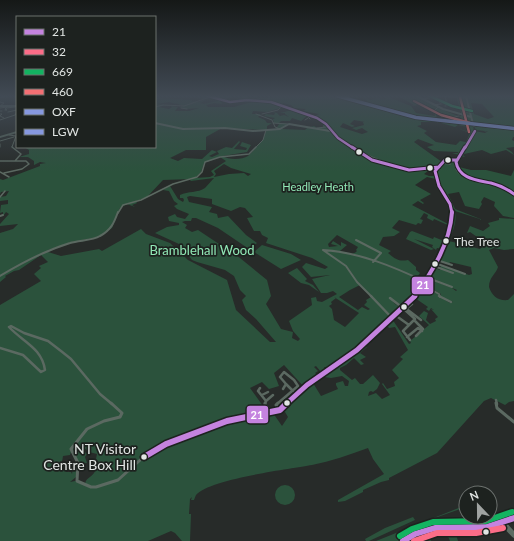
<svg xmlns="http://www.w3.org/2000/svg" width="514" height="541" viewBox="0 0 514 541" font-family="Lato,sans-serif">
<rect width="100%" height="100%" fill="#272b29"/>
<path fill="#2b523c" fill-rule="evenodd" d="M156 96H158L157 98H158L193 100 191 101 198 102 208 99 200 103C206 105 211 102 218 101L209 97 203 99 196 97 231 96 220 100 222 104 214 103 206 105 208 107H234L252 102 242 100 238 96 252 98 254 96 256 98H254V99H249L260 103 263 102 260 101 264 100 257 98H271V96H333L411 117 438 122H421V125L417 126 427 131 424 133 436 142 456 145 460 141 466 142 470 133 459 129 466 131 468 127 458 125 455 127 438 122 473 126 474 131 485 133 488 131 484 132 485 131 476 130 474 126 514 130V137H513L512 140 514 141V147L506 148 512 152 514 155 506 150 491 154 482 150 464 154 463 155 465 157 460 156 461 154 459 155 452 153H458V152L434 151 427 147 434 145 418 139 414 142 442 162 458 157C456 160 454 165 456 169L458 160 459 167 471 170H486L511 176 514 170V218L503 216 494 206 495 202 484 197 481 202 482 204 479 209 465 206 459 192 448 194 455 209 483 220 455 211C457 222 453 231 449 241L480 249 483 246V241L470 232 467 233 470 226 483 231 490 226 488 223 499 220V218L514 219V249L504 250 494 248 489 250 498 267C496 274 489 277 489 287 492 296 498 301 508 300L514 294V401L509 402 505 405 491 398 484 401 437 453 389 478V480L381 482 363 490V492L345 501 338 502V500L384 474 373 459 368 448C349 455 331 461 312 465 290 469 209 479 196 495 196 495 194 500 194 500H191L192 497 190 499 189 514H191L190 541H182L175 533 171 531 148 541H0V305L41 281 34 274 41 268 39 266 48 262 41 255 19 270 14 271 5 276 6 277 0 282V233L13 229 18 224 0 226V224L9 214 6 212 0 220 3 216V212L0 213 1 205 8 204V200L0 201V197L6 196 9 191 1 192 0 194V179L3 180 40 166V164L46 163 40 162 34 165V161L28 157H19L29 154V150L24 147H155ZM169 102 176 104 175 103 184 106 179 107 187 109 199 108 189 111H175L178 107 171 106 172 107 169 109 159 107 165 105 157 104ZM283 103 291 105 294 108 306 109 303 111 319 114 314 116 292 110 280 113H285V114L289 117 284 115 280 116 277 113 273 112 275 113 274 115 266 114 264 116 275 118 272 120 274 121 273 123 279 124 276 129 267 130V126L272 123H267L265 120 258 117 261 114H252L253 111 267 112 280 108ZM308 115 324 123 325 124 323 125V128H317L314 126 307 128 305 130 282 129 287 124 279 123 281 121H290L292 118 301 121ZM354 120 365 122H363L364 125 352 128 356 130 362 128 368 132 362 134 340 127 343 123 352 127 355 126 350 124ZM222 128 266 130 263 140C257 145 253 152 248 156 242 160 228 160 223 156L247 152 251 145 242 142 240 146 247 148 246 150 234 149 240 142 239 141 232 148 226 147 217 151 219 154 212 157 209 156 217 152 212 150 202 159 184 158 178 161 170 158 186 150H206V137ZM220 157 226 161 211 171 214 175 210 177 195 178 201 172 204 163ZM224 164 231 168 251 174 248 176 244 173 229 174 214 177 216 174 214 171ZM434 169 436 170C435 191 455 200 450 225L412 205 418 201 423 204 424 203 420 200 431 194 415 185 427 177 436 179V176H429L424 174 428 171 427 170ZM214 178C211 181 208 185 205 188 198 193 188 191 180 195V198H183L184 200 183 202 178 199 170 186 163 190 169 191 174 201 178 204 174 206 177 209 189 214 185 219 177 217 175 214 168 217 169 221 179 223V225L167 227 155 233 179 244 192 260 197 262 225 270 234 276 240 290 246 296 242 300 246 310 256 319 276 342H270L236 310 227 280 188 260 170 243 146 234 141 229 102 251 99 249 61 256 48 252V250L72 242 99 237 112 228 120 208 127 204 135 207 132 205 137 203 136 201 147 197 163 180 192 179 190 180 191 181ZM190 196 212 199V204L231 211 240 207 245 208 253 217 247 218 254 231H260L262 235 268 238 266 243 312 258 328 267 325 269 306 263 302 267 311 277 330 275 312 279 321 293H327L333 291 337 294 322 302 317 301 316 297 311 298 312 305 289 321 293 331 300 339 298 341 292 338 293 332 281 329 266 304 271 296 267 280 240 258 198 230 192 232 185 228 187 225 182 222 185 221H191L192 218H196L218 228 249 249 257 243 246 235 228 216 218 218 217 214 209 212 212 207 189 202 187 197ZM424 213 428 215 427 218 433 221 434 219 450 226 444 241 434 237 433 239 412 231 410 232 406 239 431 250 434 249 414 239 433 245 432 247 436 250 437 248 443 249 438 260 449 264 450 262 471 267 472 274 469 275 441 265 440 270 434 268 429 278 457 290 456 291 452 288 429 279 426 286 441 294 440 296 453 302 450 303 438 296 439 294 424 286 415 298 428 307 426 309 429 311 431 308 434 310 431 309 438 317 435 319 436 321 430 324 426 320 428 313 424 311 419 316 429 325 410 341 411 343 409 344 392 319 386 324 389 328 395 327 408 350 400 357 403 359 392 370 399 378 394 382 395 386 387 389 383 383 382 384 390 395 382 399 376 393 368 396 369 392 371 391 373 392 377 389 380 383 373 375 363 384H360L355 378 352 380 340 370V368L346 365 354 358 361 365 364 364 360 360 366 357 360 353 367 347 363 345 351 353 391 318 371 297 366 300 367 302 364 305 370 309 368 310 362 307 358 310 339 297 350 290 360 285 345 266 349 269 357 281 392 317 402 308 395 304 389 297 404 307 418 291 425 281 417 277 420 273 416 270V267L408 260C399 262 395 259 388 253L391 251 379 245 383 237 394 236 400 232 392 228 399 220 416 225 418 223 421 224 423 220 420 219ZM337 235 358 247 356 250 357 251C352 256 347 254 340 251L347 245 341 242V246L333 241 331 244 338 246 329 247 328 244ZM334 297 359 313 345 327 334 320 332 309 329 306 332 304 331 302 336 298ZM284 365 304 387 279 411 285 412 288 417 282 426 273 413 263 406 250 388 262 382 269 389 279 386 274 373ZM316 366 322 373 326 371 324 367H328L331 369 323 375 324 377 331 378 342 376 349 381 348 386H345L343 381 336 383V385L338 389 321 396 313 383 317 382 322 378 315 373 318 371 314 367ZM83 447 89 452 97 454 96 459 99 462C97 465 96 467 95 471 93 477 86 477 85 484L75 481 70 482 76 477V467L73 468 72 474 71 472H66L67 468H64L65 463 62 462 63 456 70 455 71 452 79 463H87L85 457 87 454 82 449Z
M340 96H351L350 97 351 98 365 101 367 100 360 96 370 100 377 98 386 99 383 96H386L411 106 414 105 398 96H417L438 108 458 116 452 117 442 113H435L438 120 390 110ZM418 105 436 109 434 110 435 116 416 113 411 106Z
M456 96H465L473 124 466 121 464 122 459 116H462Z
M467 96H514V128L474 124ZM471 103 482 104 494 117 488 119 474 114Z
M262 245 291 254 301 260 281 269 254 252Z
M297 268 307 279 305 281 313 285 319 292 309 285 301 283 288 273Z
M275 495a10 10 0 1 1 20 0a10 10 0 1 1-20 0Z
M466 505V507L429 520 441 521 442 523 419 529 399 541H376Z
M413 517 415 520 369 541H366L365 539 385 528Z
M451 527 452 531H455L458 541H450L446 532 440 531 432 532 429 536 431 541H423L419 537 412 541H406L414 536Z"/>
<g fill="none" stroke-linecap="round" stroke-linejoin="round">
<path stroke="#5b6961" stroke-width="1" d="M207 96 230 102 247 100
M399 96H404
M442 96 466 98
M0 98 6 96
M257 99 268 100
M423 99 439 96
M222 100 231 96
M268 100 270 96
M441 101 439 102 441 103
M0 102 4 103 0 106
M434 105 447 103 445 97
M445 106 450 105 446 103
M155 107 163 105 184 106 210 97
M0 108 7 107
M6 108 15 107
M181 108 187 109
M5 110H7L5 109 7 107
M435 110 438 107
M0 111H2
M8 112 17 110
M0 114H2L0 116
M256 114 272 120 275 127 280 129
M262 114 278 110 282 106
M15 115 17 112
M0 116 4 118
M310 119 308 117 311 116
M0 120 15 115
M305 120 308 118
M439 120 459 116
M273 123 288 124
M317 128 326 127
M9 135 16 136 12 147 13 148
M0 141 14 137
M0 144V147
M255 148 263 140 266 130"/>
<path stroke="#5b6961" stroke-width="1.5" d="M12 147 21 154 15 161
M0 161H26L29 164 22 169 4 173
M442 163 450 164
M439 167 435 173 439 186 450 204 451 213
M0 172 9 177
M0 197 5 191
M118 213 123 205 141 200 173 184 197 177 202 172 205 162 220 157 249 154 256 147"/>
<path stroke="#5b6961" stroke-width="2" d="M0 216 3 215
M356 240 381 253 373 262
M323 250C359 252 394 267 426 282
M323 250 346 266 357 282 372 297
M437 260 452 265
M435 263 465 274
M434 266 453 273
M0 276C23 262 44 251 70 243 79 240 92 241 100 236 111 230 114 223 118 212
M428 278 452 287
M423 285 439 294 440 297
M414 297C428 279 454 235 451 212"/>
<path stroke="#5b6961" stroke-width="2.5" d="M371 296 392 318
M439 296 451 302
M390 298 403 308
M404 307 421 320
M407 308 412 304
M405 310 415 319 403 331 410 340
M395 315 409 325
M414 320 423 329 416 336
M407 337 418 328 422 331
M0 348 23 355 41 372 45 370C42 348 23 342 9 327L11 326 24 333 48 341 61 351 71 359 100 394 112 404
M260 388 258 391 266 401 265 404
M283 389 286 384 293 391
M262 395 268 392
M496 400 497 404
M266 401 273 395
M277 404 298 386 294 380 284 372 280 377 286 384
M286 404 307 385 357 350 415 296"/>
<path stroke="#5b6961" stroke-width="3" d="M111 403 122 413 120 417 104 421 87 429 71 449 78 463 77 481 91 487H96L118 480 149 452 166 444 227 421 280 410 287 403
M265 403V405L271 411 278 409
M278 403 276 405 278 409
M496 403 497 408 514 422
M462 511H466
M473 517 477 526"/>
<path stroke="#5c6c63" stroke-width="2" d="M242 96 247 100 271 102 316 117 326 124 335 135 354 148
M417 96 443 109 471 117
M466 96 473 124
M0 106H17
M155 123 183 129 225 128 253 131 280 129 289 124 330 131
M465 148 475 131"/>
<path stroke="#5c6c63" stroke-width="2.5" d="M352 147C373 161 427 183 446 160H457
M466 147C462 152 455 159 456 166 457 180 487 181 497 185 503 187 509 190 514 194"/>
<path stroke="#5c6c63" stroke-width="5.5" d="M502 522 514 535"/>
<path stroke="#596960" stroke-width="7" d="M403 541C438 518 451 531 487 527 497 526 505 521 514 518"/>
<path fill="#56665d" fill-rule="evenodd" d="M334 96H339L416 117 514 128V130L416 119Z
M17 131V133L0 138V136Z"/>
<path stroke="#5b6961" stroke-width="1" d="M438 122 439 120"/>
<path stroke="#5c6c63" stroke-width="2" d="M473 124 474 126"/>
<g stroke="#1d221f" stroke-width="4">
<path id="bus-1-far4" d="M208 96 230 102 247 100 271 102 317 118 326 124 338 138 353 148
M465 148 475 131"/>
</g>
<g stroke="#1d221f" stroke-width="5">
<path id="bus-1-far3" d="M352 147 372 160 409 170 439 167
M465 147 456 162C459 179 477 180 491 183 499 185 507 189 514 194
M452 213 450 204 439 186 435 171 445 160H457"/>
</g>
<g stroke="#1d221f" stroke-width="7">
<path id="bus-1-far2" d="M414 297C432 272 450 244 452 212"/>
</g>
<g stroke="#1d221f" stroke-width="8">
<path id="bus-1-far1" d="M286 404 307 385 357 350 415 296"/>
</g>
<g stroke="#1d221f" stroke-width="9">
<path id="bus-1" d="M144 457 166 444 227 421 280 410 287 403
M403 541 415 534 435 528 487 527 514 518"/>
</g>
<g stroke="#1d221f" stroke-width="9">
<path id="bus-2" d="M414 541 437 533H476L503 528"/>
</g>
<g stroke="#1d221f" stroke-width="4">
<path id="bus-3-far1" d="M430 96 452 106 472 111"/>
</g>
<g stroke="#1d221f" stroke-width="9">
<path id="bus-3" d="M400 536 412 529 433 522 486 521 512 512"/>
</g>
<g stroke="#1d221f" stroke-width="4">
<path id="bus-4" d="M460 97 469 132
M414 101 441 115 470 123"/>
</g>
<g stroke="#1d221f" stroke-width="4">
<path id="bus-5" d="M336 96 416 118 514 129"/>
</g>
<g stroke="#1d221f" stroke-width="4">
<path id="bus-6" d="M339 96 416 117 514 128"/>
</g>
<use href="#bus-1-far4" stroke="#c483df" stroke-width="2.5"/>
<use href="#bus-1-far3" stroke="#c483df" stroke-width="3"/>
<use href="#bus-1-far2" stroke="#c483df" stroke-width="4"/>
<use href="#bus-1-far1" stroke="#c483df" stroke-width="5"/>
<use href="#bus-1" stroke="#c483df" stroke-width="6"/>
<use href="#bus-2" stroke="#fb6d88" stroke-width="6"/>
<use href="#bus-3-far1" stroke="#13b361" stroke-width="2.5"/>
<use href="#bus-3" stroke="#13b361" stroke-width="6"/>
<use href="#bus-4" stroke="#f37074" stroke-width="2.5"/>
<use href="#bus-5" stroke="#8698df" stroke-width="2.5"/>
<use href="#bus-6" stroke="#8698df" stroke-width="2.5"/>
</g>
<linearGradient id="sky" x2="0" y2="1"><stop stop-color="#151817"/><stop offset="0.56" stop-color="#414a54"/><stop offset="1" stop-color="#414a54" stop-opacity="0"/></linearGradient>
<rect width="514" height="172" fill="url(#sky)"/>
<g fill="#e1e5e3" stroke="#1d221f" stroke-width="1.5">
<circle cx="359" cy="152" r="3.5"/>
<circle cx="448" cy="160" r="3.5"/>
<circle cx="430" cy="168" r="3.5"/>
<circle cx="446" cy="241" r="3.5"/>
<circle cx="435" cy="264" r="3.5"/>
<circle cx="404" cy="307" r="3.5"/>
<circle cx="287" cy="403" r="3.5"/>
<circle cx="144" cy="457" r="3.5"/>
<circle cx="486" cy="532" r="3.5"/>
</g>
<g text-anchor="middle" stroke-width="3.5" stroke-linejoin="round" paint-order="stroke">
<g font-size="11" fill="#91e8b6" stroke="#1d221f">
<text x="318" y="191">Headley Heath</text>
</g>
<g font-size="12" fill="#e1e5e3" stroke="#1d221f" text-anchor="start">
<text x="454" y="246">The Tree</text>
</g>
<g font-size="13" fill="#91e8b6" stroke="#1d221f">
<text x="202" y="255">Bramblehall Wood</text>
</g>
<g font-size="14" fill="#e1e5e3" stroke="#1d221f" text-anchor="end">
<text x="136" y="454">NT Visitor<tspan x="136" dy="16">Centre Box Hill</tspan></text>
</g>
</g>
<g stroke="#1d221f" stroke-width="1.5">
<rect x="411" y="276" width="23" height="19" rx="4" fill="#c483df"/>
<rect x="246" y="405" width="23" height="19" rx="4" fill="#c483df"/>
</g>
<g font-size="11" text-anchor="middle" font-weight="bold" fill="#fff">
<text x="423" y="289">21</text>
<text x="257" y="419">21</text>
</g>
<rect x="16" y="16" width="140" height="132" fill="#1d221f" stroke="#6b706d"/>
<rect x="24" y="29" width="20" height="6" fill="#c483df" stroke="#6b706d"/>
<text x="52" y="36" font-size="12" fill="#e1e5e3">21</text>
<rect x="24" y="49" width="20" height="6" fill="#fb6d88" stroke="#6b706d"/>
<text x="52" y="56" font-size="12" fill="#e1e5e3">32</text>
<rect x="24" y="69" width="20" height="6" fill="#13b361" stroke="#6b706d"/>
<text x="52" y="76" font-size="12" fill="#e1e5e3">669</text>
<rect x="24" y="89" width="20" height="6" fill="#f37074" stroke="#6b706d"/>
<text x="52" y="96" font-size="12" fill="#e1e5e3">460</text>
<rect x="24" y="109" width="20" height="6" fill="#8698df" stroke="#6b706d"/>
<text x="52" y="116" font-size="12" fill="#e1e5e3">OXF</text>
<rect x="24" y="129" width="20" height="6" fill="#8698df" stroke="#6b706d"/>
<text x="52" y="136" font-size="12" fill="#e1e5e3">LGW</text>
<g transform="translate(478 505) rotate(338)"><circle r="19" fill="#1d221f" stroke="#6b706d"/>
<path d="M0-3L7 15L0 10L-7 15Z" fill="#a0a4a2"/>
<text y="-6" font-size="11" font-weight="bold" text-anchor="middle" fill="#e1e5e3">N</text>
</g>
</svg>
